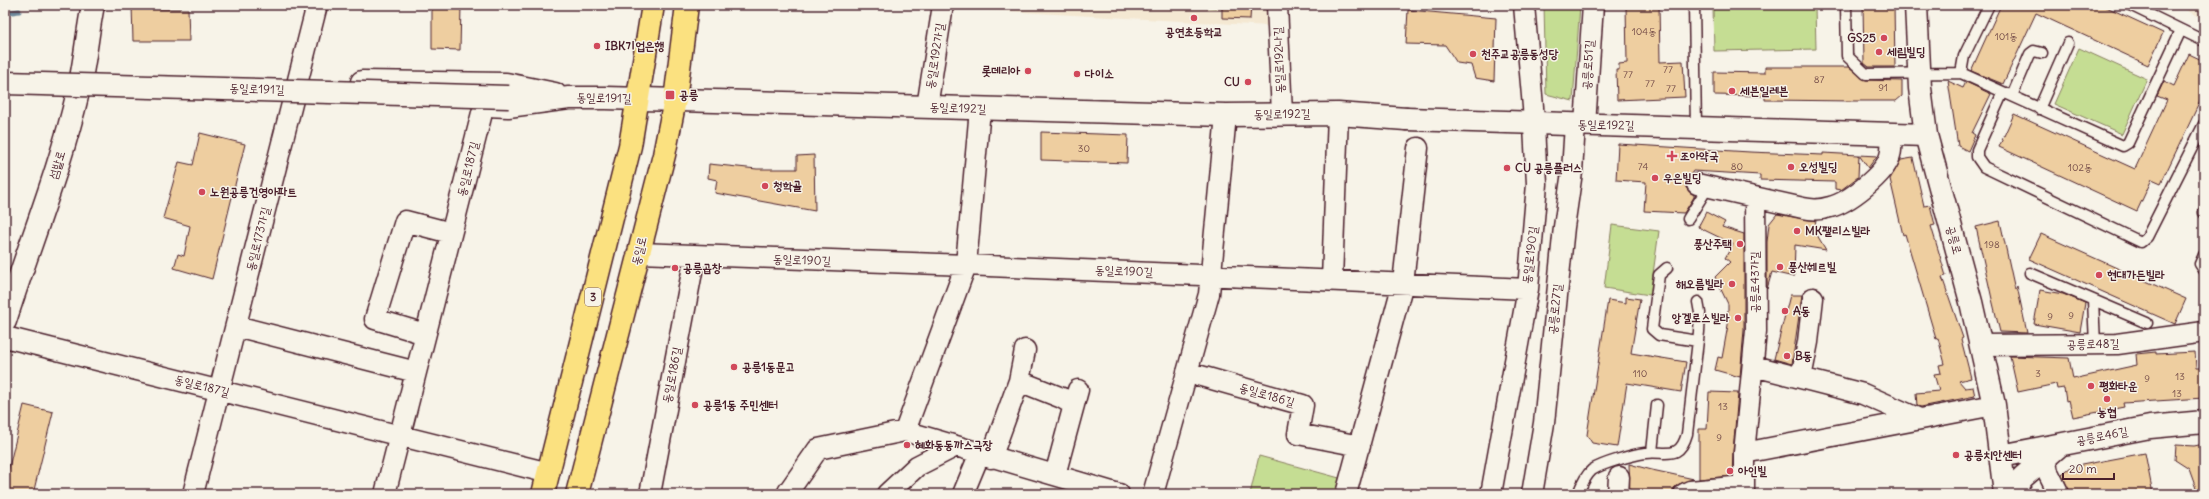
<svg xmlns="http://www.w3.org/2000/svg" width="2209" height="499" viewBox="0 0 2209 499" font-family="Delius,'Poor Story',sans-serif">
<rect width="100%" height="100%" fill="#f7f3e8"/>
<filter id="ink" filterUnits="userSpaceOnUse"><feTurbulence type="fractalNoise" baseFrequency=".025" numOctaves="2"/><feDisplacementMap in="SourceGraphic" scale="8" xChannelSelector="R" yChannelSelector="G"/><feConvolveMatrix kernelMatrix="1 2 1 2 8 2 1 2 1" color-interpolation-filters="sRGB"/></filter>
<g filter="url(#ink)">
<path fill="#f4e8d2" d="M969 5H1269V26L968 9Z
M2177 5H2204V20Z"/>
<path fill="#c5dd93" stroke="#887e5f" d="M1156 5H1216V8Z
M1544 5H1580L1573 101 1546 94Z
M1815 7 1816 49 1714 51 1713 8Z
M2079 48 2147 79 2122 134 2054 104Z
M1612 225 1659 231 1650 295 1604 288Z
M1259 456 1343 479 1339 494H1250Z"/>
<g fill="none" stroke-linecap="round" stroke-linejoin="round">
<path stroke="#6e899c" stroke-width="5" d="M5 13 19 11"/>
</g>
<path fill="#eecea0" stroke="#4a1f2b" d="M132 5H159V9H188L189 41H133Z
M432 5H461L460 50 432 49Z
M1222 5H1251L1250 19 1222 18Z
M1626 5H1659L1660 62 1683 61 1685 97 1617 100 1616 70H1619V64L1627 63Z
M1863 5H1894L1895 67H1869L1864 63Z
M2001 5H2102L2163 33 2148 65 2036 13 2003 84 1971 71Z
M1408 10 1496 18 1494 81 1475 78 1471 65 1457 63 1445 45 1406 44Z
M2189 54 2204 61V93L2161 183 2152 179 2137 211 1999 147 2014 114 2135 169 2167 100 2157 96 2164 81 2174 86Z
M1765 67H1849L1866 80 1902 81V96L1896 101H1855L1765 100V96L1714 95V72L1765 73Z
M1948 81 1963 88 1966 82 1991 94 1972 133 1975 135 1968 151 1958 146Z
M1041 132 1128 135 1127 163 1041 160Z
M200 133 245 144 212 279 174 268 178 254 184 256 190 226 163 218 179 162 193 165Z
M1618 144 1750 152 1823 155V153L1877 156 1868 168 1859 155 1858 177 1841 190 1835 189V182L1760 180V175L1693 171 1686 182V188L1694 195V197L1684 213 1644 211 1646 182 1616 180Z
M814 155 815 211 715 193 717 180 708 178 709 164 757 169H797V156Z
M1913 158 1924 206 1930 205 1935 225 1931 226 1946 276 1942 277 1963 338 1961 339 1971 378 1959 381 1965 388 1973 387 1975 396 1921 407 1917 406 1916 393 1939 391 1934 374 1941 373 1939 365 1945 364 1938 338 1936 339 1905 234 1903 235 1890 179 1901 160Z
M1706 212 1725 222 1722 227 1744 234V330L1740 377 1715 370 1718 357 1722 358 1728 325V304L1715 277 1730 262 1725 258 1733 244 1698 227Z
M1777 214 1816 221 1814 230 1826 250 1795 245 1794 277 1772 272 1767 289V242L1769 224Z
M2000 221 2015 290 2017 286 2027 333 2000 332 1992 299 1976 227Z
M2041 234 2186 299 2175 324 2029 259Z
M2040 290 2063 294 2085 303 2080 332 2034 324Z
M1790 295H1802L1792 364 1774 359Z
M1626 297 1640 299 1631 353 1686 362 1681 392 1627 383 1617 447 1592 443 1587 435 1608 300 1626 303Z
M2156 352V354L2195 352 2196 368H2204V398L2123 403 2124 407 2073 417 2069 400 2066 401 2064 388 2057 389 2056 384 2018 392 2010 356 2069 358 2073 379 2137 365 2136 354Z
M1709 392 1738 393 1733 452 1732 476 1699 479V429H1707Z
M24 405 53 412 33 494H5V484Z
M2204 444V494H2198L2189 469 2175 460 2176 445 2194 446Z
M2145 453 2153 494H2070L2062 474 2071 467Z
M1629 464 1652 470 1694 479 1679 484 1674 488 1673 494H1630Z"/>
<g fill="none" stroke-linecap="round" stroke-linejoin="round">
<g stroke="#4a1f2b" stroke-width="13">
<path id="service" d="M1694 5 1696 128
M1846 5 1847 56 1866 74 1961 73 2123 146 2128 143 2181 30
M2130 5 2204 41
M1961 73 1964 56 1989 5
M2003 92 1977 150V157L1984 167 2141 242 2147 237 2204 124
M2012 96 2030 54 2034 51 2042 53
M2039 109 2068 43
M2204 211V213
M1688 219 1708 187
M2204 255 2200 264 2204 270
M1667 268 1659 275 1652 329 1659 335 1698 341
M2030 273 2147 323
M2093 300 2095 344
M1652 452 1657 405
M1578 494C1581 486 1585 476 1592 470 1603 463 1632 455 1645 453 1665 450 1679 462 1687 434L1699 332 1700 313 1698 302"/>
</g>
<g stroke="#4a1f2b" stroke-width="23">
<path id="minor" d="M1277 5 1282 114
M927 107 943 5
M1585 125 1593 5
M1697 184 1803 208C1812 210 1821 210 1830 207 1848 203 1885 174 1890 156 1892 149 1891 141 1892 134
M639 253 966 265 1528 289
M1332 280 1338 114
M236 326 416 372
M425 334 375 319 405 221 451 233
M5 337 549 473
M1981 345 2117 344 2204 332
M1754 366 1863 394 1917 418
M1187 372 1303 405 1298 434 1360 446
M1801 378 1808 342 1813 298
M1019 381 1062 398 1074 405
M905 431 966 265 980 109
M1744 453 1994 405
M991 458 1019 381 1025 350
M2045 458 2048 472 2059 494
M1055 475 1078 390
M193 494 317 5
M385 494 484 105
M650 494 695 256
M790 494 788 492 818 449 905 431 1119 494
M887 494 917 466 956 446
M963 494 980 453
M1153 494 1209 294 1226 115
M1346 494 1403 283 1418 148
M1491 494 1528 289 1537 184 1533 107 1524 5
M1532 494 1544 423 1564 227 1572 172 1575 124
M1618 494 1619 477
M1684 494 1690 491 1744 486
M1744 494V453L1756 331 1755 197"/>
</g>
<g stroke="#4a1f2b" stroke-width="25">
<path id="tertiary" d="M1916 5 1920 88 1926 135 1971 302 1994 405 2005 494
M1406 119 1926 135
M2001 456 2150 427 2204 422
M2009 494 2023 477 2060 445"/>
</g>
<g stroke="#4a1f2b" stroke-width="25">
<path id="secondary" d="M362 82 506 84 555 94
M487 105 508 106 569 98H606L1226 115 1338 114 1406 119
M5 321C29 245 60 170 78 92 85 64 87 34 93 5"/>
</g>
<g stroke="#4a1f2b" stroke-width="25">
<path id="primary" d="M543 494 630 146 653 5
M577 494 664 155 675 100 687 5"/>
</g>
<use href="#service" stroke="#f7f3e8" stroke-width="10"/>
<use href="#minor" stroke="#f7f3e8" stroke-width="20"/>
<use href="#tertiary" stroke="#f7f3e8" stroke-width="22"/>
<use href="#secondary" stroke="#f7f3e8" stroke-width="22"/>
<use href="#primary" stroke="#fbe180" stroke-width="22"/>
<g stroke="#4a1f2b" stroke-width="25" stroke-linecap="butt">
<path id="secondary-bridge" d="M5 83 509 97"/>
</g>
<use href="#secondary-bridge" stroke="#f7f3e8" stroke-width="22"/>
</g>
</g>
<g fill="#d1495b" stroke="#f7f3e8" stroke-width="1.5">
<circle cx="1194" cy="18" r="4"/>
<circle cx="1884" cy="38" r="4"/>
<circle cx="597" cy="46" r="4"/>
<circle cx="1879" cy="52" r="4"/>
<circle cx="1473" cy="54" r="4"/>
<circle cx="1028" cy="71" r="4"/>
<circle cx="1077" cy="74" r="4"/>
<circle cx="1248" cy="82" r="4"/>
<circle cx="1732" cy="91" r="4"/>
<rect x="665" y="90" width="10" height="10" rx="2"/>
<path d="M1670 150h4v4h4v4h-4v4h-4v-4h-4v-4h4z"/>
<circle cx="1791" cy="167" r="4"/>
<circle cx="1507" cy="168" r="4"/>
<circle cx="1655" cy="178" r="4"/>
<circle cx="765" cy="186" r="4"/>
<circle cx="202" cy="192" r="4"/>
<circle cx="1797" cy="231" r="4"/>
<circle cx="1740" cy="244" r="4"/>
<circle cx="1780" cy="267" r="4"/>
<circle cx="675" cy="268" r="4"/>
<circle cx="2099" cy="275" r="4"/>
<circle cx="1732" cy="284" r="4"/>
<circle cx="1785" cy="311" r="4"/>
<circle cx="1738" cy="318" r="4"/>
<circle cx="1787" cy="356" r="4"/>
<circle cx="734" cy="367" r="4"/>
<circle cx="2091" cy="386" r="4"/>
<circle cx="2107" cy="399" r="4"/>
<circle cx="695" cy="405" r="4"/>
<circle cx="907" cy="445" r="4"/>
<circle cx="1956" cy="455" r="4"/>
<circle cx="1730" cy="471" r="4"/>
</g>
<g text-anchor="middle" stroke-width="3" stroke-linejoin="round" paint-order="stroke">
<g font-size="10" fill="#734b48">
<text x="1644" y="35">104동</text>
<text x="2006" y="40">101동</text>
<text x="1668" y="73">77</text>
<text x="1628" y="78">77</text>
<text x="1819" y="83">87</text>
<text x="1650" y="87">77</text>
<text x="1883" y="91">91</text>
<text x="1671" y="92">77</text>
<text x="1084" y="152">30</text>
<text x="1643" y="170">74</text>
<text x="1737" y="170">80</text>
<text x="2080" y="171">102동</text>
<text x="1992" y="248">198</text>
<text x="2071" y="319">9</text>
<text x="2050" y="320">9</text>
<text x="1640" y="377">110</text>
<text x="2038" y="377">3</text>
<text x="2180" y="380">13</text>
<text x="2147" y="382">9</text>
<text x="2177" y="397">13</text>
<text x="1723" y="410">13</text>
<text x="1719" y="441">9</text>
</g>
<rect fill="#f7f3e8" stroke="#7e5f64" stroke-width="1" x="585" y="288" width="16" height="18" rx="3"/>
<g font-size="11" font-weight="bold" fill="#4a1f2b">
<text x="593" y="301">3</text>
</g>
<g font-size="12" font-weight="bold" fill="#4a1f2b" stroke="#f7f3e8" text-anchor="start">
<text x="1194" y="36" text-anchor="middle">공연초등학교</text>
<text x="1876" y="42" text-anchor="end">GS25</text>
<text x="605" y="50">IBK기업은행</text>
<text x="1887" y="56">세림빌딩</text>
<text x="1481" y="58">천주교공릉동성당</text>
<text x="1020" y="75" text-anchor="end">롯데리아</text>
<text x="1085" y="78">다이소</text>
<text x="1240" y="86" text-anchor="end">CU</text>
<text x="1740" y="95">세븐일레븐</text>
<text x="679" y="99">공릉</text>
<text x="1680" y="160">조아약국</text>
<text x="1799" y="171">오성빌딩</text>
<text x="1515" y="172">CU 공릉플러스</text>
<text x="1663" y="182">우은빌딩</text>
<text x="773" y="190">청학골</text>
<text x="210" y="196">노원공릉건영아파트</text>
<text x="1805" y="235">MK팰리스빌라</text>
<text x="1732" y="248" text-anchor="end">풍산주택</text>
<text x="1788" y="271">풍산쉐르빌</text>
<text x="683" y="272">공릉곱창</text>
<text x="2107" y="279">현대가든빌라</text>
<text x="1724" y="288" text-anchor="end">해오름빌라</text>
<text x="1793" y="315">A동</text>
<text x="1730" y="322" text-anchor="end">앙겔로스빌라</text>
<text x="1795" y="360">B동</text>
<text x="742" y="371">공릉1동문고</text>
<text x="2099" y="390">평화타운</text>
<text x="703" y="409">공릉1동 주민센터</text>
<text x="2107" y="416" text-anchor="middle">농협</text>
<text x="915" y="449">혜화동동까스극장</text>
<text x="1964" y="459">공릉치안센터</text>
<text x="1738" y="475">아인빌</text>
</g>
<g font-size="12" fill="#4a1f2b" stroke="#f7f3e8">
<text transform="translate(935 56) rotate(-81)" y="4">동일로192가길</text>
<text transform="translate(1279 60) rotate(-92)" y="4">동일로192나길</text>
<text transform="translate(1588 65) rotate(-86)" y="4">공릉로51길</text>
<text transform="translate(257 89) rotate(2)" y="4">동일로191길</text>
<text transform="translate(604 98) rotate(1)" y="4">동일로191길</text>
<text transform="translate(958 108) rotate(2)" y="4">동일로192길</text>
<text transform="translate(1282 114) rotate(-1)" y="4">동일로192길</text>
<text transform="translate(1606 125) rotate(1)" y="4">동일로192길</text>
<text transform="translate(57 165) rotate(-73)" y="4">섬밭로</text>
<text transform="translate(468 169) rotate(-76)" y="4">동일로187길</text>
<text transform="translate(258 239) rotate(-76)" y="4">동일로173가길</text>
<text transform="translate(1954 240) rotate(75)" y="4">공릉로</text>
<text transform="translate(639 251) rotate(-76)" y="4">동일로</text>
<text transform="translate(1530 255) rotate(-83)" y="4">동일로190길</text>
<text transform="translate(802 260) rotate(2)" y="4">동일로190길</text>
<text transform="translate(1124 271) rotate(2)" y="4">동일로190길</text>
<text transform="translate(1755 282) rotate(-90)" y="4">공릉로43가길</text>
<text transform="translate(1555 309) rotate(-84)" y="4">공릉로27길</text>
<text transform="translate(2093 344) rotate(-1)" y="4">공릉로48길</text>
<text transform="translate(672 375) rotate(-79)" y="4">동일로186길</text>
<text transform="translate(202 386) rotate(14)" y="4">동일로187길</text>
<text transform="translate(1267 395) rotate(16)" y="4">동일로186길</text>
<text transform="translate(2102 436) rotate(-11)" y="4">공릉로46길</text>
</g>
</g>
<rect width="2209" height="499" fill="none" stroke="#f7f3e8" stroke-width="20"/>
<rect x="10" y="10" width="2189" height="479" fill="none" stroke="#4a1f2b" stroke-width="1.5" filter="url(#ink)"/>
<path d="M2063 473v6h51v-6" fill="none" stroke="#4a1f2b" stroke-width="2"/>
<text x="2069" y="473" font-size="12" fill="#4a1f2b" stroke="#f7f3e8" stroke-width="3" paint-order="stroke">20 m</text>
</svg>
